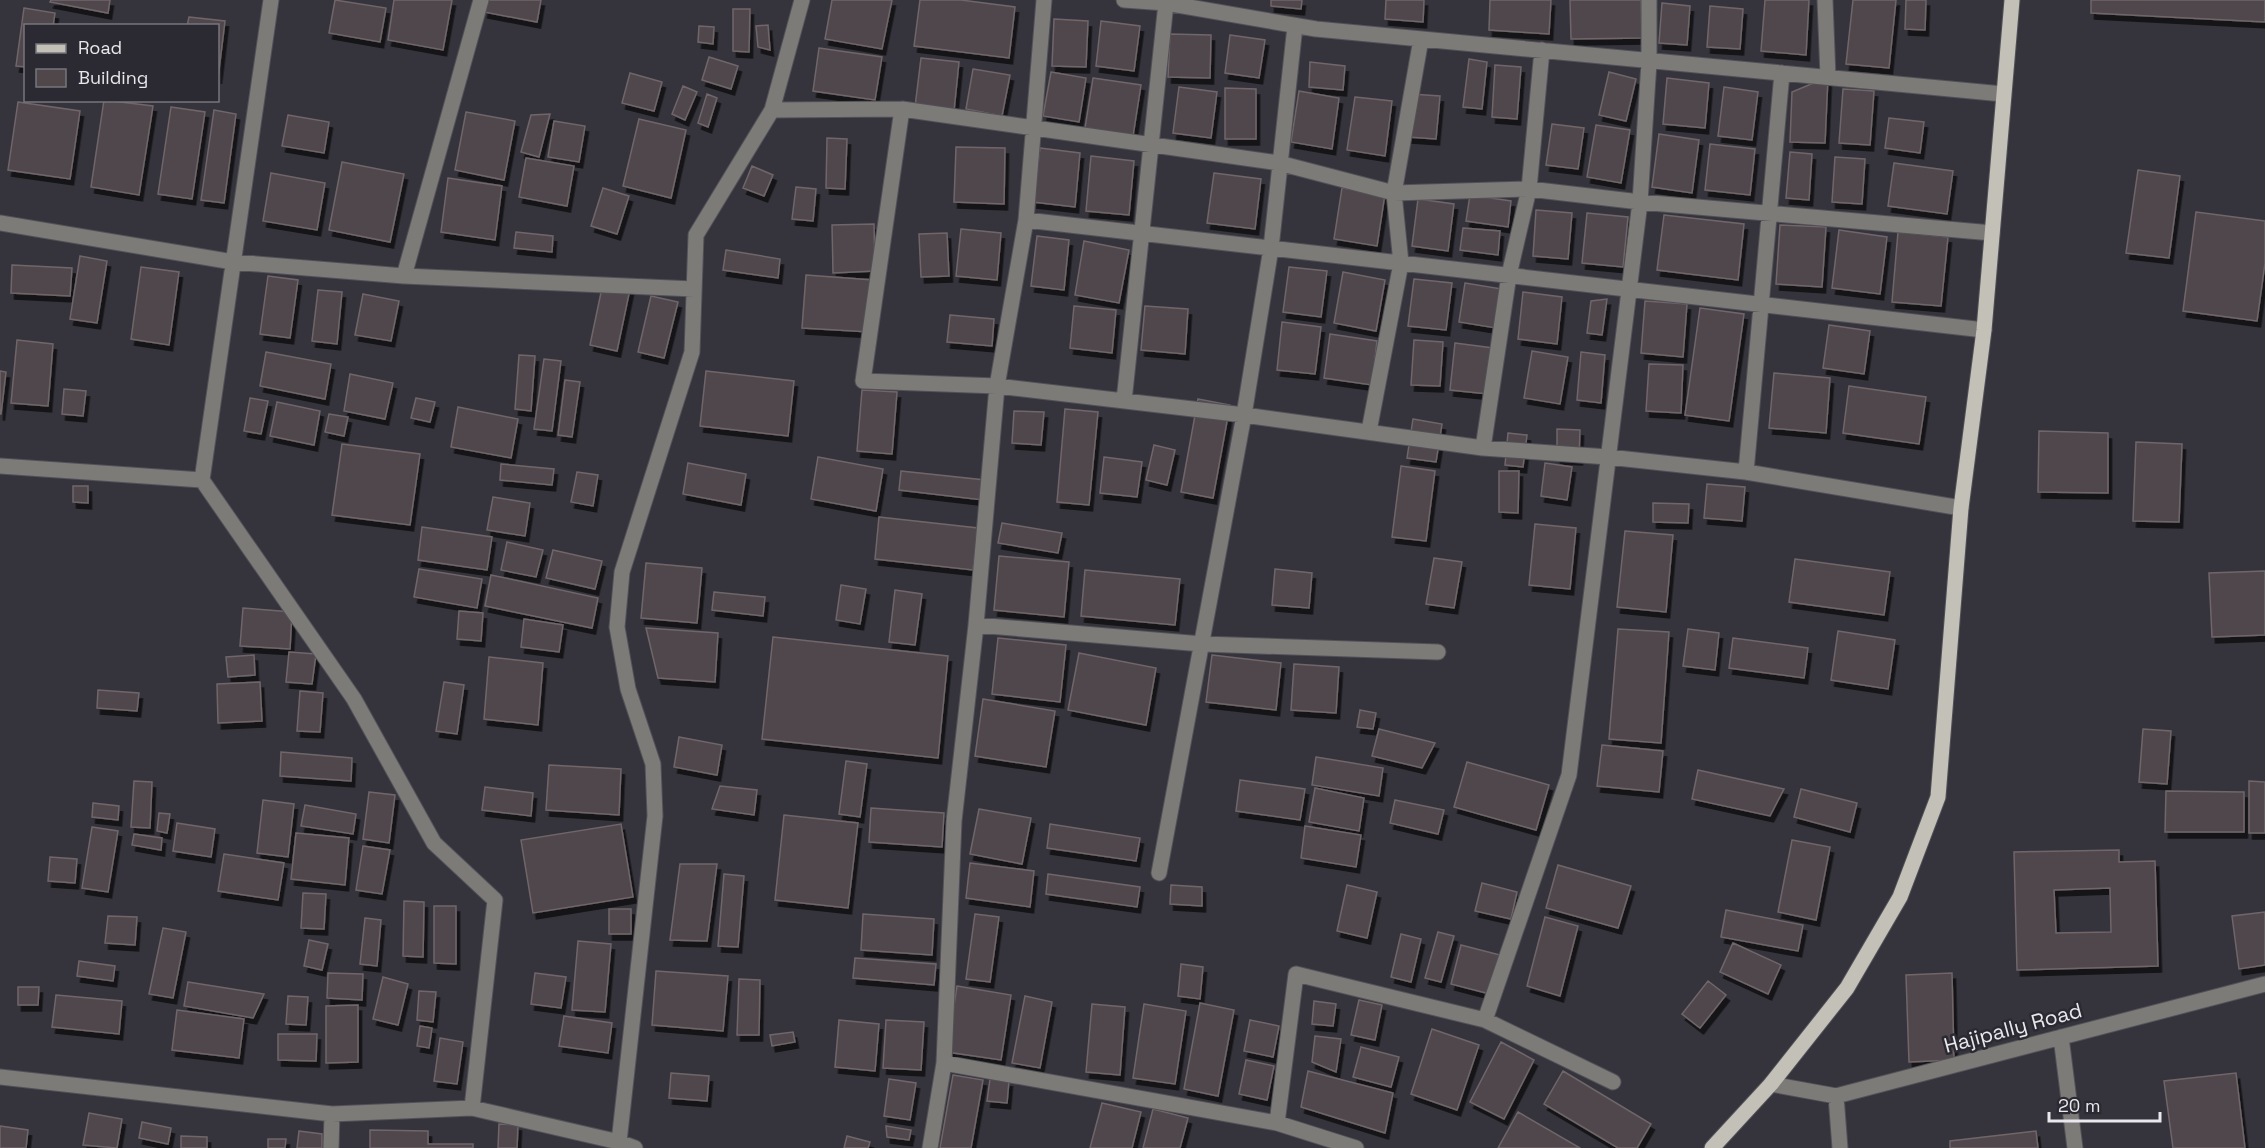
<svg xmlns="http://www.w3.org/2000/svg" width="2265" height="1148" viewBox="0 0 2265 1148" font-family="'Space Grotesk',sans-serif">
<defs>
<filter id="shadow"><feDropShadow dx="3.5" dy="6" stdDeviation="0" flood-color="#0009"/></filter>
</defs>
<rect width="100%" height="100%" fill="#35343c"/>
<path fill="#50474b" stroke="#6f666a" stroke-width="1.5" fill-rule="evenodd" filter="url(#shadow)" d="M51 0H110L108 13 50 2Z
M335 0 386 8 380 42 329 33Z
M394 0H452L443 50 388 40Z
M486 0H541L537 22 484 12Z
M832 0H892L882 49 825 39Z
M920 0H961L1015 7 1009 58 914 46Z
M1271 0H1302L1301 9 1271 6Z
M1386 0H1424L1423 22 1385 19Z
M1490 0H1551L1549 34 1489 30Z
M1570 0H1641L1642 38 1571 39Z
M1765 0H1809L1806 55 1761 51Z
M1853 0H1896L1889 68 1846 64Z
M1906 0H1926L1925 30 1905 29Z
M2091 0H2265V22L2091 13Z
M1662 3 1690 6 1687 45 1659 43Z
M1710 6 1743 9 1740 49 1707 47Z
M24 8 55 13 53 26H26V67L16 66Z
M733 9H750L749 52 733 51Z
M189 17 225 21 218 78V26H187Z
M1054 19 1088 21 1086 67 1052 66Z
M1101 21 1140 26 1134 71 1096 66Z
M768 25 770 50 758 47 756 26Z
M699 26 714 27 713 44 698 42Z
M1170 34 1211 35 1210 78 1168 77Z
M1230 35 1265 40 1259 78 1225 73Z
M819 48 882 57 875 100 813 91Z
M709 57 738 66 731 89 702 80Z
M921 58 959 62 954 111 915 107Z
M1469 59 1487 62 1482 109 1463 107Z
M1310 62 1345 66 1343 90 1309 87Z
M1495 65 1521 67 1517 119 1492 117Z
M973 69 1010 75 1002 116 966 109Z
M1051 72 1086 78 1079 122 1043 116Z
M1609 72 1636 79 1626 121 1599 115Z
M630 73 662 82 654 111 622 103Z
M1828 77 1825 143 1790 142 1792 92Z
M1093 78 1141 85 1133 136 1085 128Z
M1667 78 1709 83 1705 128 1663 124Z
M683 86 697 92 685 120 672 114Z
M1179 87 1217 92 1211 138 1173 133Z
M1724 87 1758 92 1752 140 1718 136Z
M1225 88 1256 89V139H1225Z
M1843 89 1874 91 1870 145 1839 143Z
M1299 91 1339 98 1332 149 1291 142Z
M707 94 717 98 708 127 698 123Z
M1411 94 1440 96 1436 139 1408 137Z
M1355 97 1392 101 1385 156 1347 150Z
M104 100 153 106 139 195 91 187Z
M18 102 80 111 70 179 8 170Z
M171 107 205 112 192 199 158 194Z
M214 110 236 114 224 203 201 200Z
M466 112 515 121 504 180 455 170Z
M550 114 539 157 521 152 531 115Z
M288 115 329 122 324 153 282 146Z
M1889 118 1924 122 1920 153 1885 148Z
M639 119 686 130 671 198 623 186Z
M554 121 585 126 579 162 548 157Z
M1552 124 1584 128 1578 169 1546 165Z
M1596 125 1630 130 1621 183 1587 177Z
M1659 134 1699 140 1692 193 1652 187Z
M827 138 847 139 845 189 826 188Z
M1710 144 1755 149 1750 195 1705 190Z
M956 147 1005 148 1004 204 954 202Z
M1040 148 1080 153 1075 207 1033 202Z
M1790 152 1812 154 1809 200 1786 198Z
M1091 156 1134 161 1129 215 1086 211Z
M1835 157 1865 159 1862 204 1832 202Z
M526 158 574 166 567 206 519 197Z
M342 162 404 174 390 242 329 230Z
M1894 163 1953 171 1947 214 1888 206Z
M752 166 773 175 764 196 743 188Z
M2138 170 2180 176 2169 258 2126 253Z
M271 173 325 183 317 230 263 221Z
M1214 173 1261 179 1255 229 1207 223Z
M448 178 502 186 495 240 441 232Z
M796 187 816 189 813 221 792 219Z
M603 188 629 196 617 234 591 226Z
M1342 188 1385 194 1377 246 1334 239Z
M1470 195 1511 201 1508 227 1466 221Z
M1418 199 1454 204 1448 251 1412 246Z
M1536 210 1572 213 1568 259 1533 256Z
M2196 212 2265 221V263L2257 321 2183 311Z
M1587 213 1628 217 1623 267 1582 263Z
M1664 215 1744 224 1738 280 1657 270Z
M874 224 875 271 833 273 832 225Z
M1780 225 1826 227 1822 287 1776 284Z
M1463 228 1500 231 1498 255 1460 250Z
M961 229 1001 233 997 280 956 276Z
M1839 230 1887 237 1880 294 1832 288Z
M516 232 553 236 552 252 514 248Z
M1898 232 1948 237 1941 306 1892 302Z
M947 233 949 276 921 277 919 234Z
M1037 236 1069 240 1064 290 1031 286Z
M1084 241 1129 250 1119 303 1075 295Z
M726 250 780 259 778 278 723 270Z
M80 256 107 261 97 323 70 319Z
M12 265 72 268 70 296 11 293Z
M141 267 179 272 169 345 131 339Z
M1289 267 1327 271 1321 317 1283 312Z
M1343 272 1385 280 1376 331 1334 323Z
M806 275 873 280 870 332 802 328Z
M268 276 298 280 290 338 260 334Z
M1414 279 1452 283 1446 330 1408 326Z
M603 283 630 289 617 351 590 345Z
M1465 283 1502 289 1496 328 1459 322Z
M318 290 342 292 337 344 312 341Z
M1523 292 1562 297 1557 344 1518 339Z
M363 294 399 301 391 341 355 335Z
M651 296 678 302 664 358 638 352Z
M1607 299 1602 335 1587 333 1591 301Z
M1645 301 1687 304 1683 357 1641 353Z
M1074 306 1116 310 1112 353 1070 348Z
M1145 306 1188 309 1185 354 1141 350Z
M1700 308 1744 314 1729 421 1685 415Z
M950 315 994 319 992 346 947 342Z
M1282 322 1321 327 1315 374 1277 370Z
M1829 325 1870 331 1864 374 1823 368Z
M1330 334 1377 341 1372 385 1324 378Z
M17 340 53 344 48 406 11 403Z
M1414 340 1443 342 1440 386 1411 385Z
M1455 343 1493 348 1488 394 1450 390Z
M1532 351 1568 357 1560 404 1524 398Z
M266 352 331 364 325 399 260 386Z
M1581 352 1605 355 1601 403 1577 400Z
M519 355 535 356 531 411 515 409Z
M544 359 561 361 552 431 534 429Z
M1649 364 1683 365 1681 413 1646 411Z
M0 371 6 372 1 414H0Z
M706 371 794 381 788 436 700 426Z
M1774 373 1830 378 1826 433 1769 428Z
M350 374 393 383 385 419 344 411Z
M565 380 580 382 572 437 558 435Z
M1849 386 1926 397 1919 444 1843 433Z
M64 389 86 391 83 416 62 414Z
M862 390 897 392 892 454 857 451Z
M250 398 268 401 261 434 244 431Z
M416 398 435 402 430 422 411 418Z
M1198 399 1230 405 1213 498 1181 492Z
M277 402 320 411 314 445 270 436Z
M458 407 518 419 511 458 451 447Z
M1065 409 1098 412 1089 505 1057 502Z
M1014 411 1044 412 1041 445 1012 443Z
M329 414 348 417 344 436 325 432Z
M1413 419 1442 424 1436 462 1407 458Z
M1557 429 1580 430 1579 459 1557 458Z
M2039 431 2108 433V493L2038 492Z
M1508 433 1527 435 1523 467 1505 465Z
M2136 442 2182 444 2179 522 2133 521Z
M342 444 420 454 410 525 332 515Z
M1154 445 1175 450 1167 485 1146 480Z
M818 457 883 469 876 511 811 499Z
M1104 457 1142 462 1137 497 1100 493Z
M688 463 746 474 741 505 683 494Z
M1545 463 1572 467 1567 500 1541 496Z
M501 464 554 469 552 485 500 480Z
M1401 466 1435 471 1426 541 1392 537Z
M901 471 985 480 983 500 899 490Z
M1499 471H1519L1518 513 1499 512Z
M577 472 598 475 593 506 571 502Z
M1707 484 1745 487 1742 521 1704 518Z
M73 486H88V503L73 502Z
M493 497 530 503 525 536 487 530Z
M1653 503 1689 504 1688 523 1653 522Z
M879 517 978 528 973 570 875 559Z
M1002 523 1062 533 1058 553 998 543Z
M1535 524 1576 528 1570 589 1529 585Z
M422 527 492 537 487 570 418 560Z
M1625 531 1673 535 1666 612 1617 607Z
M507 542 543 550 536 577 501 570Z
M553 550 602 561 595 589 546 578Z
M999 556 1069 562 1064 617 994 610Z
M1434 558 1462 562 1454 608 1426 604Z
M1795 559 1890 572 1884 615 1789 602Z
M646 563 702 568 697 623 641 618Z
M419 569 482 579 477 608 414 597Z
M1275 569 1312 573 1309 608 1272 605Z
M1085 570 1180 579 1175 625 1081 616Z
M2265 571V635L2212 637 2209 573Z
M491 575 598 598 592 628 485 606Z
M841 585 866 589 860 624 836 620Z
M895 590 922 594 915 645 889 642Z
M714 592 765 597 763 616 712 610Z
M243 608 292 612 290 649 240 646Z
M459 611 483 613 481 641 457 639Z
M524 619 563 625 559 652 521 647Z
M646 628 718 633 715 682 658 678Z
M1618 629 1669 632 1661 743 1609 739Z
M1688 629 1719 633 1715 670 1683 666Z
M1838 631 1895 640 1888 689 1831 680Z
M773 637 948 656 938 758 762 739Z
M998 638 1066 645 1060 702 992 694Z
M1733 638 1808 648 1804 678 1729 668Z
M289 652 316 654 312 684 286 682Z
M1079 653 1156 668 1146 725 1068 710Z
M254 655 255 675 228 677 226 657Z
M1212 655 1281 663 1276 710 1206 702Z
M489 657 543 663 538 725 484 719Z
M1294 664 1339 667 1336 713 1291 710Z
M260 682 262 721 218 723 217 684Z
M444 682 464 685 457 734 436 731Z
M98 690 139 693 137 711 97 708Z
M300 691 323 693 320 732 297 731Z
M983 699 1055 711 1046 767 975 756Z
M1360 710 1376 713 1373 729 1357 727Z
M1379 729 1435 743 1422 768 1372 756Z
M2143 729 2171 731 2167 784 2139 782Z
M679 737 722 745 717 775 674 767Z
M1602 745 1663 751 1659 792 1597 786Z
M281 752 352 758 351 781 280 776Z
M1316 757 1383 768 1379 796 1312 785Z
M846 761 867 764 860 817 839 814Z
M1467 762 1549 785 1536 830 1454 807Z
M549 765 621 769 619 815 546 810Z
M1698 770 1784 789 1770 816 1692 799Z
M1240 780 1305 789 1300 820 1236 811Z
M134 781 152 782 150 828 131 827Z
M2249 781 2265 782V833H2249Z
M720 786 757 790 754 815 712 809Z
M485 787 533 793 531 816 482 810Z
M1315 788 1364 798 1359 831 1309 822Z
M1801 789 1857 803 1850 832 1794 817Z
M2166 791 2244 792V832H2165Z
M369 792 395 795 389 843 363 839Z
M263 800 294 804 288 857 257 853Z
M1395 800 1444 810 1438 834 1390 823Z
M93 803 119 806 118 820 92 817Z
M305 805 356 814 353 834 301 826Z
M871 808 944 813 942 847 869 842Z
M979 809 1031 818 1022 864 970 854Z
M159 813 170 814 167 833 157 831Z
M784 815 858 823 848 908 775 900Z
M177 823 215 829 211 857 173 851Z
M621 824 633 897 533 913 521 840Z
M1050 824 1140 838 1136 861 1047 848Z
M1305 826 1361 835 1356 867 1301 858Z
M92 827 118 831 108 892 82 888Z
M296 833 349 838 345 885 291 879Z
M134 834 162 838 161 850 132 845Z
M1792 840 1830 847 1816 920 1778 912Z
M363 846 390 850 382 894 356 890Z
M2119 850V862L2155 861 2158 966 2017 970 2014 852ZM2110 888 2111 932 2056 933 2054 890Z
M224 854 284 863 278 900 218 891Z
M50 857 77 859 75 883 48 881Z
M970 863 1034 871 1030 907 966 898Z
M680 864H717L707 941 670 940Z
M1558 865 1631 886 1618 928 1546 908Z
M724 874 744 876 738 947 718 946Z
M1048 874 1140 887 1137 907 1046 894Z
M1482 883 1517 892 1511 919 1475 911Z
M1171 885 1202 887V906L1170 904Z
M1347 885 1377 892 1367 938 1337 931Z
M303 893 326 894 324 929 301 928Z
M404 901 424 902 423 957 403 956Z
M434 906H456V964L434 963Z
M609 909H631V934H609Z
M1726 910 1803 925 1798 951 1721 937Z
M2265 912V965L2239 969 2232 916Z
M863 914 934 919 932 955 861 950Z
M975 914 999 917 990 982 966 979Z
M108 916 137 917 135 945 105 943Z
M1545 917 1578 926 1560 996 1527 986Z
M365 918 381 920 377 966 360 964Z
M163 928 186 932 173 998 149 994Z
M1438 932 1454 936 1441 982 1425 978Z
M1401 934 1421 939 1411 982 1391 977Z
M309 940 328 944 322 970 304 966Z
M578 941 611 944 605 1012 572 1010Z
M1733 943 1781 965 1768 994 1720 972Z
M1461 945 1500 955 1490 994 1451 984Z
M855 958 936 964 934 985 853 978Z
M79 961 115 966 113 981 77 976Z
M1181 964 1203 967 1200 999 1178 996Z
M656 971 728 976 723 1031 652 1025Z
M328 973 363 974 362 1000 327 998Z
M535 973 566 977 561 1008 531 1004Z
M1952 973 1954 1060 1909 1062 1906 975Z
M383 977 408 984 398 1025 373 1019Z
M739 979 760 980 759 1035H737Z
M1708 981 1726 995 1700 1028 1682 1014Z
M188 982 264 994 253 1018 184 1006Z
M957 986 1011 995 1001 1060 947 1052Z
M18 987H39L38 1005H18Z
M419 991 436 992 433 1022 417 1020Z
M56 995 122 1001 119 1034 52 1027Z
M288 996 308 997 306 1025 286 1024Z
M1025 996 1052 1002 1040 1068 1012 1063Z
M1359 1000 1382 1005 1375 1040 1351 1035Z
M1314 1001 1336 1004 1333 1026 1312 1024Z
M1200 1003 1234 1010 1218 1096 1184 1089Z
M1092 1004 1125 1007 1120 1075 1086 1072Z
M1144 1004 1186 1011 1175 1084 1133 1078Z
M358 1005V1062L326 1063V1006Z
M177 1010 244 1019 239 1058 172 1050Z
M564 1016 612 1023 608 1053 559 1046Z
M839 1020 879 1024 875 1071 835 1067Z
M886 1020 924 1022 921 1070 883 1068Z
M1250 1020 1279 1026 1273 1057 1244 1051Z
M420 1026 432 1028 429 1048 417 1046Z
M1432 1029 1479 1045 1457 1110 1411 1094Z
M793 1032 795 1042 772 1046 770 1035Z
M278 1034H317L316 1061 278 1060Z
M1315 1036 1341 1039 1336 1072 1312 1062Z
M440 1038 463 1042 457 1084 434 1081Z
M1501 1042 1534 1060 1504 1119 1470 1102Z
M1361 1047 1399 1057 1391 1087 1353 1077Z
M1246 1060 1274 1066 1267 1100 1239 1094Z
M1308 1071 1393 1093 1385 1133 1301 1107Z
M1563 1071 1651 1124 1637 1148H1618L1544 1104Z
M671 1073 709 1076 707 1101 669 1098Z
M2236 1073 2245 1148H2173L2164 1081Z
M953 1075 983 1080 971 1148H940Z
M889 1079 916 1083 910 1120 884 1116Z
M990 1079 1009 1081 1007 1103 987 1101Z
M1102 1103 1141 1112 1132 1148H1090Z
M1153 1109 1188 1118 1180 1148H1143Z
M1518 1112 1580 1148H1498Z
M89 1113 122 1119 117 1148 83 1145Z
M142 1122 171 1128 168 1144 139 1138Z
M499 1124 518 1125 517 1148H498Z
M0 1126 28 1130 26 1148H0Z
M886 1126 911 1130 909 1140 887 1137Z
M370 1130 428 1131V1144H473V1148H370Z
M299 1131 322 1134V1148H297Z
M2036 1131 2038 1148H1950V1141Z
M181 1136 207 1137V1148H181Z
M847 1136 870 1142 868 1148H844Z
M268 1139H286L285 1148H268Z"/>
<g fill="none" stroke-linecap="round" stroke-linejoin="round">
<g stroke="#525158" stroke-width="17">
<path id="minor" d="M1124 0 1166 3 1316 29 2003 94
M1825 0 1828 77
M902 109 863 381 997 386 1244 415 1483 448 1608 457 1746 472 1961 508
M772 110 902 109 1279 163 1394 193 1529 189 1640 202 1992 233
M1026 220 1984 330
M0 223 233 262 404 276 694 289
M404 276 481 0
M1124 401 1166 3
M1369 431 1401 263 1394 193 1421 39
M1483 448 1509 275 1529 189 1542 50
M0 466 202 480 271 0
M1746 472 1782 73
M202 480 354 699 434 843 495 900 472 1108
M976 625 1202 644 1438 652
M1159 873 1244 415 1271 248 1295 26
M2061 1037 2075 1148
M944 1063 1277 1123 1356 1148
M0 1077 332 1114 472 1108 619 1142
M1613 1082 1485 1020 1569 775 1640 202 1649 62V0
M1771 1084 1836 1096 2265 984
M1836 1096 1840 1148
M1277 1123 1296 974 1485 1020
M331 1148 332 1114
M635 1148 619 1142 655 816 653 764 628 689 617 627 622 572 692 352 696 235 772 110 802 0
M930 1148 944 1063 954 821 976 625 997 386 1026 220 1044 0"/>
</g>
<g stroke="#525158" stroke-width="17">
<path id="major" d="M1712 1148 1771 1084 1847 988 1900 897 1938 797 1961 508 1984 330 2012 0"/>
</g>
<use href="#minor" stroke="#7d7b77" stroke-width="15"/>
<use href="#major" stroke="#c3c0b7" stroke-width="15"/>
</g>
<g text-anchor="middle" stroke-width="5" stroke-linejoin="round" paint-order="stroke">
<g font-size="21" fill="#e9e8ed" stroke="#2b2a32">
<text transform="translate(2013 1028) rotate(-15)" y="7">Hajipally Road</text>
</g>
</g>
<rect x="24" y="24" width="195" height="78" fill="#2b2a32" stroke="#77767d" stroke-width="1.5"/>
<rect x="36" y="44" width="30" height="9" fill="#c3c0b7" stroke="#77767d" stroke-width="1.5"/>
<text x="78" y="54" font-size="18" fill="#e9e8ed">Road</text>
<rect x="36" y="69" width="30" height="18" fill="#50474b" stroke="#77767d" stroke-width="1.5"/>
<text x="78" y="84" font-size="18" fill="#e9e8ed">Building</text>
<path d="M2049 1112v9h111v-9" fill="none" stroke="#e9e8ed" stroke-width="3"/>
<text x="2058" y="1112" font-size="18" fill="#e9e8ed" stroke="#2b2a32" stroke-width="4.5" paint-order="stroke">20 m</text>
</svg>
